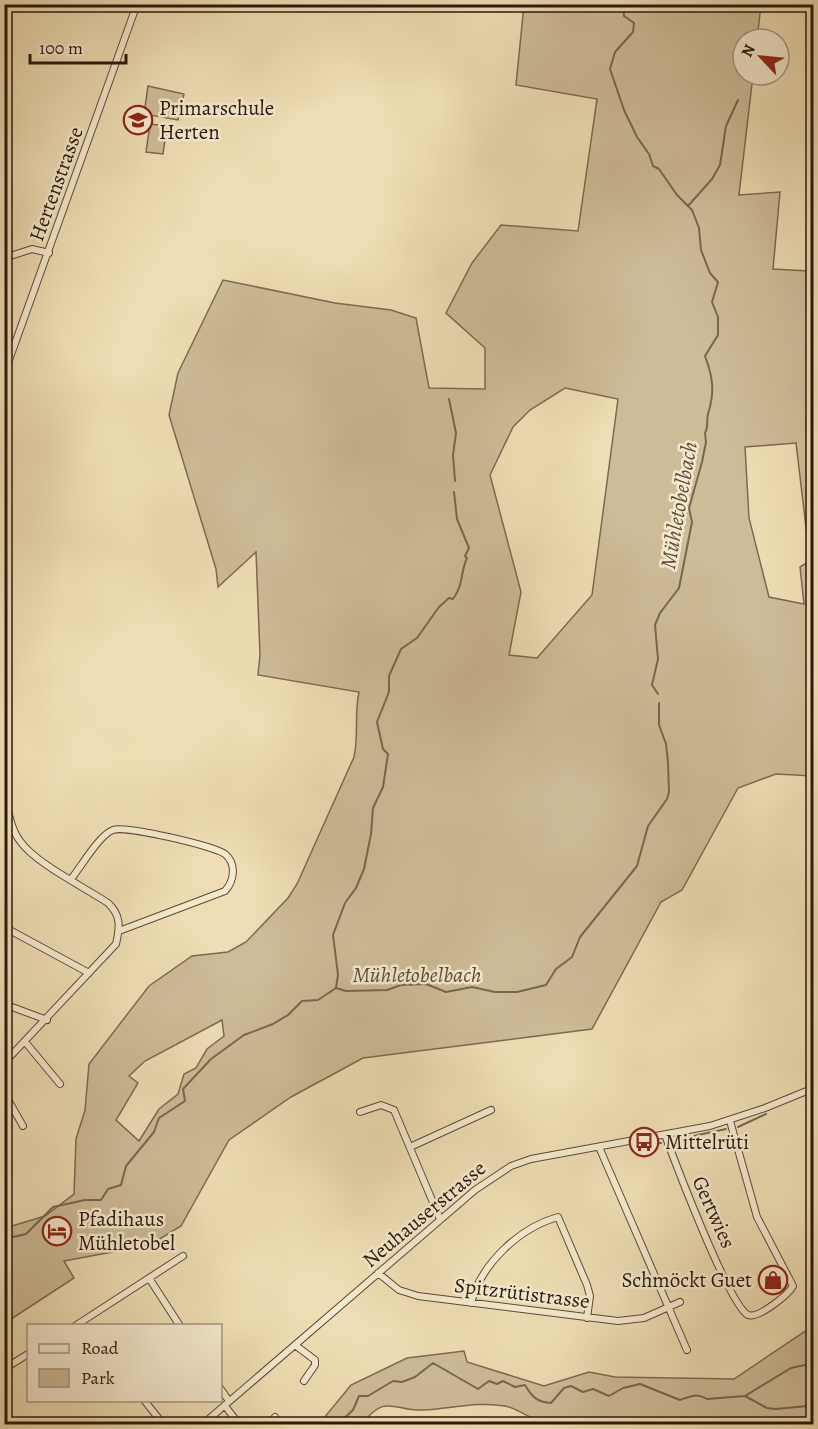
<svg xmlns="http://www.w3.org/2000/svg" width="818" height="1429" viewBox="0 0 818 1429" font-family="Alegreya,serif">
<rect width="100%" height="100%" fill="#efdeb5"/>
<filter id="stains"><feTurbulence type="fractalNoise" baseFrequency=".00333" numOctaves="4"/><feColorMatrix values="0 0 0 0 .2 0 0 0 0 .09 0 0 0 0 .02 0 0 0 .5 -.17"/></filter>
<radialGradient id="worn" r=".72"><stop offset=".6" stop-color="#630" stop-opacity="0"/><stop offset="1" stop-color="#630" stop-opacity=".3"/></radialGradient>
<path fill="#cebc98" stroke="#7c6a52" stroke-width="1.5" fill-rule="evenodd" d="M524 5H761L757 39H743V75H753L739 195 780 192 773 269 808 271 813 253V776L776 774 738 788 682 890 661 902 592 1029 363 1058 291 1097 229 1140 181 1226 150 1245 64 1261 74 1278 5 1323V1228L45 1216 74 1194 76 1139 85 1110 89 1064 149 986 192 956 228 952 246 942 288 898 297 884 354 757C359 733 354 714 359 692L258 675 260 655 256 552 218 587 216 569 169 415 178 373 223 280 335 303 391 310 416 318 429 388 485 389V348L446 313 472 263 501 225 578 231 597 99 516 85ZM565 388 618 399 592 595 537 658 509 655 521 592 490 475 513 427 530 410ZM796 443 810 561 800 567 804 604 769 597 749 518 745 447ZM222 1020 224 1036 207 1049 196 1068 184 1074 178 1094 159 1109 139 1141 116 1120 138 1083 129 1076 145 1061Z
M148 86 184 94 178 120 144 114Z
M150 124 167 126 163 154 146 152Z
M813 1326V1424H536L535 1420C526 1415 515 1408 505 1406 477 1401 450 1409 423 1410 393 1411 386 1393 362 1424H319L351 1385 407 1358 464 1351 467 1362 544 1386 589 1372 615 1377 734 1379Z"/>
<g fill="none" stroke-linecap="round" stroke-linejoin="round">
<path stroke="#786750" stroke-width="2" d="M623 4 624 16 634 23 633 32 615 52 610 69 624 110 637 137 649 154 653 166 659 169 677 195 692 210 699 228 701 250 710 273 718 282 712 302 718 317V335L705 356C713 377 715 392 708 414 706 421 709 426 705 433L706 442 702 462 689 508 692 522 679 588 660 613 655 625 658 659 652 685 658 694
M688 206 712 179 720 165 726 126 738 100
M449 399 456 433 453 455 455 481
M336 988 338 975 333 935 345 903 356 888 364 869 371 834 373 808 383 787 388 754 383 749 377 722 389 692V676L401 649 417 638 439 607 449 598 453 599C464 584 460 573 467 558L465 556 469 548 457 519 454 492
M738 1127 766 1114
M675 1140 726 1129
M642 1145 661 1143
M4 1239 26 1234 53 1207 85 1200H101L108 1189 121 1185 126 1166 154 1132 159 1118 185 1101 183 1089 211 1059 244 1035 273 1024 288 1015 302 1001 318 1000 336 988 346 991 387 990 401 985 426 984 446 992 472 987 495 992H517L546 985 556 969 572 957 580 937 637 866 648 826 667 799 669 792 668 762 666 744 659 725V703
M745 1396 791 1368 814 1363
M338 1424 353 1410 359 1396H368L393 1381 402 1382 415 1377 433 1363 478 1389 489 1381 497 1384 503 1381 515 1387 525 1385C532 1397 537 1402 551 1403L564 1388 571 1386 583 1392 593 1389 609 1396 623 1388 640 1384 680 1400C691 1396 697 1393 707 1399L745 1396 767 1408 776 1409 807 1406 814 1403"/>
<g stroke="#5c4a37" stroke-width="8">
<path id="minor" d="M4 258 32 249 49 253
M4 374 137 4
M4 792C8 808 10 828 20 841 35 863 84 887 108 903 121 915 120 927 116 944L4 1063
M71 879C81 867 99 835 113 830 125 825 214 846 225 854 237 864 234 881 225 891L119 931
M4 927 89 973
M4 1004 47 1020
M26 1043 60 1084
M7 1098 23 1126
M360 1112 381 1105 394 1110 440 1219
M665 1135C675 1162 729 1305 748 1315 758 1319 788 1295 793 1286L757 1217 730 1121
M410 1147 491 1110
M599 1147 687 1350
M378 1273 399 1290 418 1296 618 1321 644 1318 680 1302
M149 1278 180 1326
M471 1303C481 1264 519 1228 558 1217L587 1285 590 1296 587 1318
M75 1326 183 1256
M295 1345 315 1360V1365L304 1381
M4 1369 28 1354
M220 1388 229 1401
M144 1400 163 1424
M225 1406 239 1424
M203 1424 475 1190 511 1166 531 1159 710 1126 765 1108 814 1088
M269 1424 275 1417"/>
</g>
<use href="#minor" stroke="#f5eacf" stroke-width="6"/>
</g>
<defs>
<g id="school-ring" transform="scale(1.5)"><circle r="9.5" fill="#f5eacf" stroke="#8f2418" stroke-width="1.5"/><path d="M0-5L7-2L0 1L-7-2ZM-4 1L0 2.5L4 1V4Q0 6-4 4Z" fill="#8f2418"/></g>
<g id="bus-ring" transform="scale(1.5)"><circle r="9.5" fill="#f5eacf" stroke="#8f2418" stroke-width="1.5"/><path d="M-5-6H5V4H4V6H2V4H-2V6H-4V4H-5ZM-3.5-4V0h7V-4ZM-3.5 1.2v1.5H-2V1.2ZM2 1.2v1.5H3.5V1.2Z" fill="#8f2418"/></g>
<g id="hotel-ring" transform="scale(1.5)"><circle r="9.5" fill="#f5eacf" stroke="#8f2418" stroke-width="1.5"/><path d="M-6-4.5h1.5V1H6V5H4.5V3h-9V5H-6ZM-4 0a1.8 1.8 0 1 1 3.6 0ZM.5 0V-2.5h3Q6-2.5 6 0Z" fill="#8f2418"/></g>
<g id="shop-ring" transform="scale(1.5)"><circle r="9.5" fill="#f5eacf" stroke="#8f2418" stroke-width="1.5"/><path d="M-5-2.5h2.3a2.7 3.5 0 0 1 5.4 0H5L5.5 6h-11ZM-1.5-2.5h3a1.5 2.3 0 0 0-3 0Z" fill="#8f2418"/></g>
</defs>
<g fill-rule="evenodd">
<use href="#school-ring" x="138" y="120"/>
<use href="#bus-ring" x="644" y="1142"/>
<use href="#hotel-ring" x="57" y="1231"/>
<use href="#shop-ring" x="773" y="1280"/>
</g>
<g text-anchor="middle" stroke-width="5" stroke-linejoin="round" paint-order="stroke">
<g font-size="21" fill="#2b180d" stroke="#f5eacf" text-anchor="start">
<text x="159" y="115">Primarschule<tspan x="159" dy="24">Herten</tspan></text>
<text x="665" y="1149">Mittelrüti</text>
<text x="78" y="1226">Pfadihaus<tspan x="78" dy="24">Mühletobel</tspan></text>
<text x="752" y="1287" text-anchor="end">Schmöckt Guet</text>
</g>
<g font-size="21" fill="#2b180d" stroke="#f5eacf">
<text transform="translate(56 184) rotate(-70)" y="7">Hertenstrasse</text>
<text transform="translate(714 1212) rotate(66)" y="7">Gertwies</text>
<text transform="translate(424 1214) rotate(-40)" y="7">Neuhauserstrasse</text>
<text transform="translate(522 1293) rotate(7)" y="7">Spitzrütistrasse</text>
</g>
<g font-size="22" font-style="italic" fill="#5f4c39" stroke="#f5eacf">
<text transform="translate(678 505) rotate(-80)" y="8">Mühletobelbach</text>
<text x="417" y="982">Mühletobelbach</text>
</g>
</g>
<rect width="818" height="1429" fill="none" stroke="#efdeb5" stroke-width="24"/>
<rect x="6" y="6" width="806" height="1417" fill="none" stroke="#2b180d" stroke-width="3"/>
<rect x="12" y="12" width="794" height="1405" fill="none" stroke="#2b180d" stroke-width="1.5"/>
<rect x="27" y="1324" width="195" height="78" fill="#f5eacf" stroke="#a49681" stroke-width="1.5"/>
<rect x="39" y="1344" width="30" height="9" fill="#f5eacf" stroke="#a49681" stroke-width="1.5"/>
<text x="81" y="1354" font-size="18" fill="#2b180d">Road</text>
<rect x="39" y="1369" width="30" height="18" fill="#cebc98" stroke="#a49681" stroke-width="1.5"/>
<text x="81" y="1384" font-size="18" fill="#2b180d">Park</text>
<g transform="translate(761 57) rotate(296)"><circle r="28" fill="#f5eacf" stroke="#a49681" stroke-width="1.5"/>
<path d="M0-4.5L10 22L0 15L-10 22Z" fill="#8f2418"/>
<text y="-9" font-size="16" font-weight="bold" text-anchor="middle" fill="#2b180d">N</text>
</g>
<path d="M30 54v9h96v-9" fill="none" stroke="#2b180d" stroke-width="3"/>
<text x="39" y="54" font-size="18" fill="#2b180d" stroke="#f5eacf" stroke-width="4.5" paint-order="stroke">100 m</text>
<rect width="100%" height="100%" filter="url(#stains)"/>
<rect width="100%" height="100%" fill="url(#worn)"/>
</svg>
